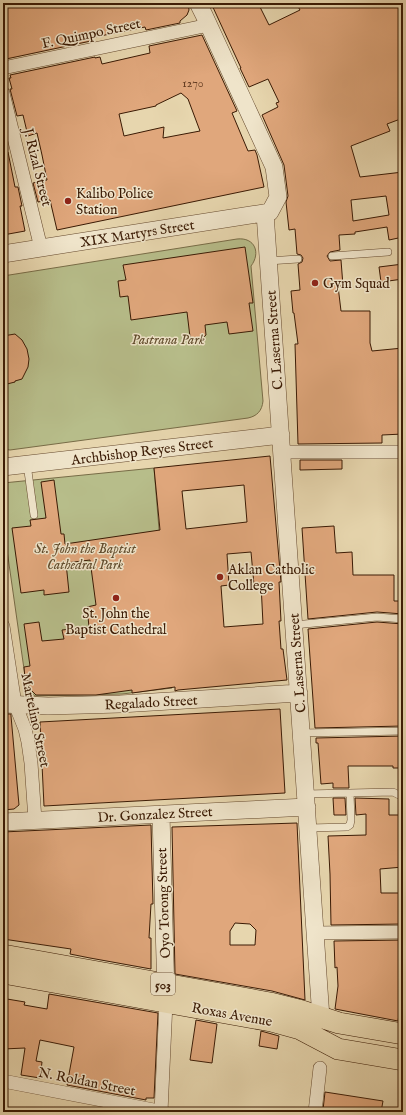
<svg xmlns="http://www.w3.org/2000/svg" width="406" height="1115" viewBox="0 0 406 1115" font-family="'IM FELL English',serif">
<rect width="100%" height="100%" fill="#e7d6ae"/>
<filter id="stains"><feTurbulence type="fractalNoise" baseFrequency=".005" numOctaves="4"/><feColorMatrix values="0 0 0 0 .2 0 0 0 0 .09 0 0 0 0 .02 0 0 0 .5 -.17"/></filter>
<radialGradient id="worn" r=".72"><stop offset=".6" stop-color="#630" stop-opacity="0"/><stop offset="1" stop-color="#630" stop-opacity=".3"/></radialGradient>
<path fill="#b7bd8a" stroke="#786c47" d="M237 239C255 237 261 253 251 266L263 401C262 411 257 416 248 418L10 450 3 449V276Z
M154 468 172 688 122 694 35 696 27 690 3 522V483Z"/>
<path fill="#e0a77c" stroke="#3a1a04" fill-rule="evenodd" d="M3 3H82L83 6 96 3H188L189 10 187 15 180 21V23L146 30 145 27 90 38 91 41 6 59 3 45Z
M211 3H258L269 25 300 10 296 3H403V118L387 124 390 131 351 146 360 177 403 172V237L389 240 387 227 355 232V234L339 235 340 250 330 252 327 256 330 261 341 260 343 286H338L341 311H370V343L372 351 403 348V434L382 435V443L298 444 295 344H298L294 313H293L291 291 300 290 298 264 302 262 303 258 301 255 297 254 295 229 289 230 286 202 288 196 284 165 262 115 278 107 276 103 279 102 268 79 249 87 240 68H241ZM386 196 389 215 353 221 351 200Z
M202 35 237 111 232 113 248 151 255 150 257 155 264 187 57 230 50 200 38 202 33 183 47 180 42 155 37 133 28 136 23 115 17 116 10 89H12L9 78H11L10 75 95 57V58L100 57 102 64 150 53 149 46ZM181 93 188 99 200 131 163 138 164 127 124 136 119 114 156 106V105Z
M3 152H8L15 187H18L22 206H20L25 231 3 235Z
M245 247 253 303H249L253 331 229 334 227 322 205 325 206 335 199 341 190 337 187 312 131 320 128 296 120 297 118 281 126 280 123 265Z
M403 264V279L381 282 379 267Z
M15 334 22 340 27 349 29 359 28 367 22 379 15 381V382L3 385V336Z
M270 456 281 582H279L281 621H279L281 649H283L287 680 178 690 175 691V687L132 693V690L96 695H36L29 688V678H25L24 667 30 666 24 624 39 622 42 641 64 639 62 630 89 627 87 607 96 605 90 560 66 563 69 592 44 595V590L21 593 12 528 31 526 30 520 46 518 41 482 54 480 61 534H64L65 544 160 530 154 468ZM244 485 247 522 186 529 182 491ZM251 552 254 585 261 584 263 624 224 627 221 586 229 585 227 554Z
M300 460H342V469L300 470Z
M334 526 336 553 352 552 353 575H394V601H403V614L377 612 308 619 302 528Z
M377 622 403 624V726L315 728 308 629Z
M280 709 285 793 44 806 40 722Z
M3 714H11V716L19 805 14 809 3 810Z
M403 736V768H393V766H348L349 788H333V783L321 784 318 743H316V738Z
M333 798H345L346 815H334Z
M355 798 389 799V815H403V867L380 869 381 893H403V924L331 925 330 874 328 836 366 835V814L356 815Z
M297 823 305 1000 272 991 175 974 172 827ZM235 923 250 924 256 930 255 945H230V931Z
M151 825 153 904H151L149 938H151V969L90 958 70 954 71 949 3 939V832Z
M403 940V1009L400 1008 398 1021 335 1009 338 986 337 967 335 968 334 941Z
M49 994 158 1013 154 1098H146V1100L67 1085 74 1047 40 1040 36 1061 42 1062 40 1078 21 1075 25 1048 3 1049V1027L7 999 25 1002 24 1005 47 1009Z
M196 1020 217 1024 212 1063 190 1060Z
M261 1031 279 1036 277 1049 259 1046Z
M325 1092 383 1101 381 1112H338L323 1110Z"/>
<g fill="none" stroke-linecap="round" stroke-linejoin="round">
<g stroke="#65492e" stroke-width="8">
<path id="service" d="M332 256 388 252
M268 261 298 259
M27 464 34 515
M294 625 377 617 403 619
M302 733 403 731
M306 794 393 792 403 797
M309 828 347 827 350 825 351 820 350 793"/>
</g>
<g stroke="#65492e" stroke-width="14">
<path id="minor" d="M3 68 209 25
M3 93 41 248
M282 452H403
M3 626 15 704 25 729 28 742 31 763 35 820
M316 933 403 932
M3 1081 164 1112
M161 1112 166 1002
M315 1112 320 1068"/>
</g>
<g stroke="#65492e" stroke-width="18">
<path id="tertiary" d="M265 213 321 1018
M3 254 270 212 278 197 274 167 204 15 198 3
M3 467 281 435
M3 704 48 706 120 704 299 693
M161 814 166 996
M3 822 307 807"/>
</g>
<g stroke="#3a1a04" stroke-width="22">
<path id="primary" d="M3 955 270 1003 302 1011 339 1023 403 1034
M3 973 271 1021 300 1029 338 1049 403 1060"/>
</g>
<use href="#service" stroke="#efe4ca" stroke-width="7"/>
<use href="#minor" stroke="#efe4ca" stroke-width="13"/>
<use href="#tertiary" stroke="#efe4ca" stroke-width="17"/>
<use href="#primary" stroke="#e7d6ae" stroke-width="21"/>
</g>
<g fill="#8f2418" stroke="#efe4ca" stroke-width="1.5">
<circle cx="68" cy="201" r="4"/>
<circle cx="315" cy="283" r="4"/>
<circle cx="220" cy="577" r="4"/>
<circle cx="116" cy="598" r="4"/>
</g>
<g text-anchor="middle" stroke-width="3" stroke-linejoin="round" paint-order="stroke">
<g font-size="12" fill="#643d22">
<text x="193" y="87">1270</text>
</g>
<rect fill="#efe4ca" stroke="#70573f" stroke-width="1" x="151" y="973" width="24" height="22" rx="3"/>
<g font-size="13" font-weight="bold" fill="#3a1a04">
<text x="163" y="989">503</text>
</g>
<g font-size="14" fill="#3a1a04" stroke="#efe4ca">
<text transform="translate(91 33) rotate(-12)" y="5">F. Quimpo Street</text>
<text transform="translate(38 167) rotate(76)" y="5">J. Rizal Street</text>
<text transform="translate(137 233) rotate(-9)" y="5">XIX Martyrs Street</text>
<text transform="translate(274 340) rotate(-94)" y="5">C. Laserna Street</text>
<text transform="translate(142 451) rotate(-7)" y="5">Archbishop Reyes Street</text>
<text transform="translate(297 663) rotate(-94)" y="5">C. Laserna Street</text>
<text transform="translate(151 702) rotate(-3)" y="5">Regalado Street</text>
<text transform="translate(36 720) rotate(78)" y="5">Martelino Street</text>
<text transform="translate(155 814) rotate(-3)" y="5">Dr. Gonzalez Street</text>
<text transform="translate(163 903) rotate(-92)" y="5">Oyo Torong Street</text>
<text transform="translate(232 1014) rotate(10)" y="5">Roxas Avenue</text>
<text transform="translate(87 1081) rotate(11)" y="5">N. Roldan Street</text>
</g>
<g font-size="14" fill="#3a1a04" stroke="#efe4ca" text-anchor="start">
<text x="76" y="198">Kalibo Police<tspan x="76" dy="16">Station</tspan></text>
<text x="323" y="288">Gym Squad</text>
<text x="228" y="574">Aklan Catholic<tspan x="228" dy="16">College</tspan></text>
<text x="116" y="618" text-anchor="middle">St. John the<tspan x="116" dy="16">Baptist Cathedral</tspan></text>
</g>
<g font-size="14" font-style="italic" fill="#604b2c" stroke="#efe4ca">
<text x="168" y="344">Pastrana Park</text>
<text x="85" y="553">St. John the Baptist<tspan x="85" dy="16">Cathedral Park</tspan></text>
</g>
</g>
<rect width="406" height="1115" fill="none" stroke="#e7d6ae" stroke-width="16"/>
<rect x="4" y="4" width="398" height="1107" fill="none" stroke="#3a1a04" stroke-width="2"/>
<rect x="8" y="8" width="390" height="1099" fill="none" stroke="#3a1a04"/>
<rect width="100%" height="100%" filter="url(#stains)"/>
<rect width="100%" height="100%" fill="url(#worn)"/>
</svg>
